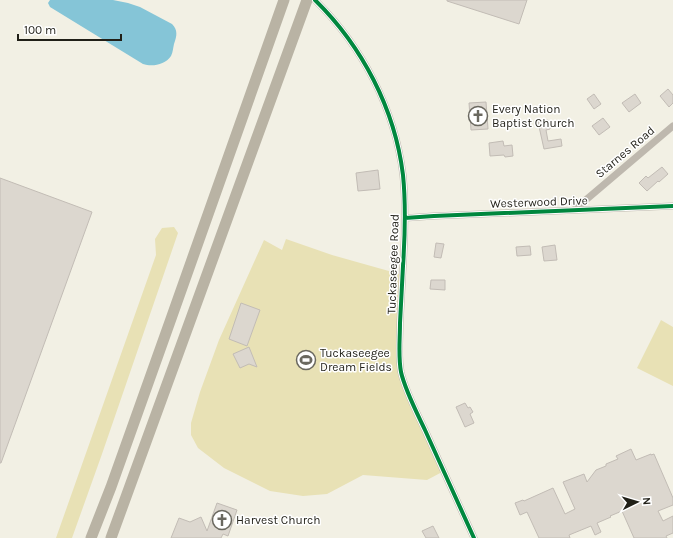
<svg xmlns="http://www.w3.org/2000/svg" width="673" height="538" viewBox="0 0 673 538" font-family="Karla,sans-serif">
<rect width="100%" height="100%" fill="#f2f0e4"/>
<path fill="#e8e1b5" d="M174 227 178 233 102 454 72 538H56L156 255 155 239 162 228Z
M286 239 332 255 403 275 402 373 444 471 427 480 363 475 327 494 303 496 270 491 224 468 198 448 191 435V423L200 392 219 340 264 240 282 250Z
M661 320 673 327V386L637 368Z"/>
<path fill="#85c5d7" d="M50 0H113L128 3 140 7 172 24C178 30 177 36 174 44 173 48 173 52 171 56 165 65 152 67 143 64L50 7 48 3Z"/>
<path fill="#dcd7cf" stroke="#c2bcb5" d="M447 0H527L519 24 447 1Z
M668 89 673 95V103L669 107 660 96Z
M594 94 601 104 594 109 587 99Z
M635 94 641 103 629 112 622 103Z
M486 102 488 129 471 130 469 103Z
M603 118 610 127 599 135 592 126Z
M548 120 550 129 546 130 548 141 561 139 562 146 544 149 538 122Z
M503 141 504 146 512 145 513 156 505 157 504 155 490 156 489 143Z
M662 167 668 174 659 182 658 181 647 191 639 183 646 176 648 178Z
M378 170 380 189 358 191 356 173Z
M0 178 92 212 1 463H0Z
M436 243 444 244 441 258 434 257Z
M555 245 557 260 544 261 542 247Z
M530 246 531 255 517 256 516 247Z
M431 280H445V290L430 289Z
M241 303 260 310 247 346 229 339Z
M249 347 257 367 249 364 240 368 233 354Z
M465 403 468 408 470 407 473 412 470 414 474 423 465 427 456 407Z
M631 449 636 460 651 454V455L654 454 673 498V505L658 511 663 521 673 516V533L666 536 667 538H634L622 511 610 516 611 517 597 523 601 532 595 535 591 526 569 535 570 538H539L527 512 520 515 515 503 523 500 524 501 553 488 565 514 575 509 563 482 584 474 587 482 596 470 606 466V464L618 459 616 456Z
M217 503 237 510 228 536 223 534 221 538H171L179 518 190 522 201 517 207 531Z
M433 526 439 538H426L422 531Z"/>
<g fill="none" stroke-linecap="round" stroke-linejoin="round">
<path stroke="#beb8ae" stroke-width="7" d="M315 0C362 46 395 109 403 175 406 205 405 236 403 266 402 285 401 304 400 323 400 340 398 356 401 372 405 390 417 413 425 430 441 466 458 502 474 538
M574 210 673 126
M405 218 434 216 673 206"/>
<path stroke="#b9b3a4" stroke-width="11" d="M91 538 111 487 172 316 284 0
M111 538 307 0"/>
<g stroke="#fff" stroke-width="6">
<path id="cycleway" d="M315 0C362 46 395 109 403 175 406 205 405 236 403 266 402 285 401 304 400 323 400 340 398 356 401 372 405 390 417 413 425 430 441 466 458 502 474 538
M405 218 434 216 673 206"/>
</g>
<use href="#cycleway" stroke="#00873e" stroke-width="4"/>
</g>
<defs>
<g id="church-ring" transform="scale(1)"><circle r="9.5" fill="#fff" stroke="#6a685f" stroke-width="1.5"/><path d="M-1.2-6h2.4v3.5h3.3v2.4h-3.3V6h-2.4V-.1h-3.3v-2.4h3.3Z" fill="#6a685f"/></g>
<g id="stadium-ring" transform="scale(1)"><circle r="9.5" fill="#fff" stroke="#6a685f" stroke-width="1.5"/><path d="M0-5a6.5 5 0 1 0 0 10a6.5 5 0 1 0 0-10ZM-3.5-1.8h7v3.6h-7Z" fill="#6a685f"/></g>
</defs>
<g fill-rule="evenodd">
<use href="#church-ring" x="478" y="116"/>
<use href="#stadium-ring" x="306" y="360"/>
<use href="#church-ring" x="222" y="520"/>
</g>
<g text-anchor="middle" stroke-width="3" stroke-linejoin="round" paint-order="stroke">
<g font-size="12" fill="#201f17" stroke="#fff" text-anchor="start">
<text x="492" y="113">Every Nation<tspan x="492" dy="14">Baptist Church</tspan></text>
<text x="320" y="357">Tuckaseegee<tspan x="320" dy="14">Dream Fields</tspan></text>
<text x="236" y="524">Harvest Church</text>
</g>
<g font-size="12" fill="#201f17" stroke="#fff">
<text transform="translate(625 152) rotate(-40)" y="4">Starnes Road</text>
<text transform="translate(539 202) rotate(-2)" y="4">Westerwood Drive</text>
<text transform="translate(393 264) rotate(-88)" y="4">Tuckaseegee Road</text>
</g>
</g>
<g transform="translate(637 502) rotate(85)" stroke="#ffffff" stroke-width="3" paint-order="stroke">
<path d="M0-3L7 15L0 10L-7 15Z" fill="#201f17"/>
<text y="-6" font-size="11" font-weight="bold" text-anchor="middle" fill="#201f17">N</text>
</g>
<path d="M18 34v6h103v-6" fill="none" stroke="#201f17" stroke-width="2"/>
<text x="24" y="34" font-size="12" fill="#201f17" stroke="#ffffff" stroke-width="3" paint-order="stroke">100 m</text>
</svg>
